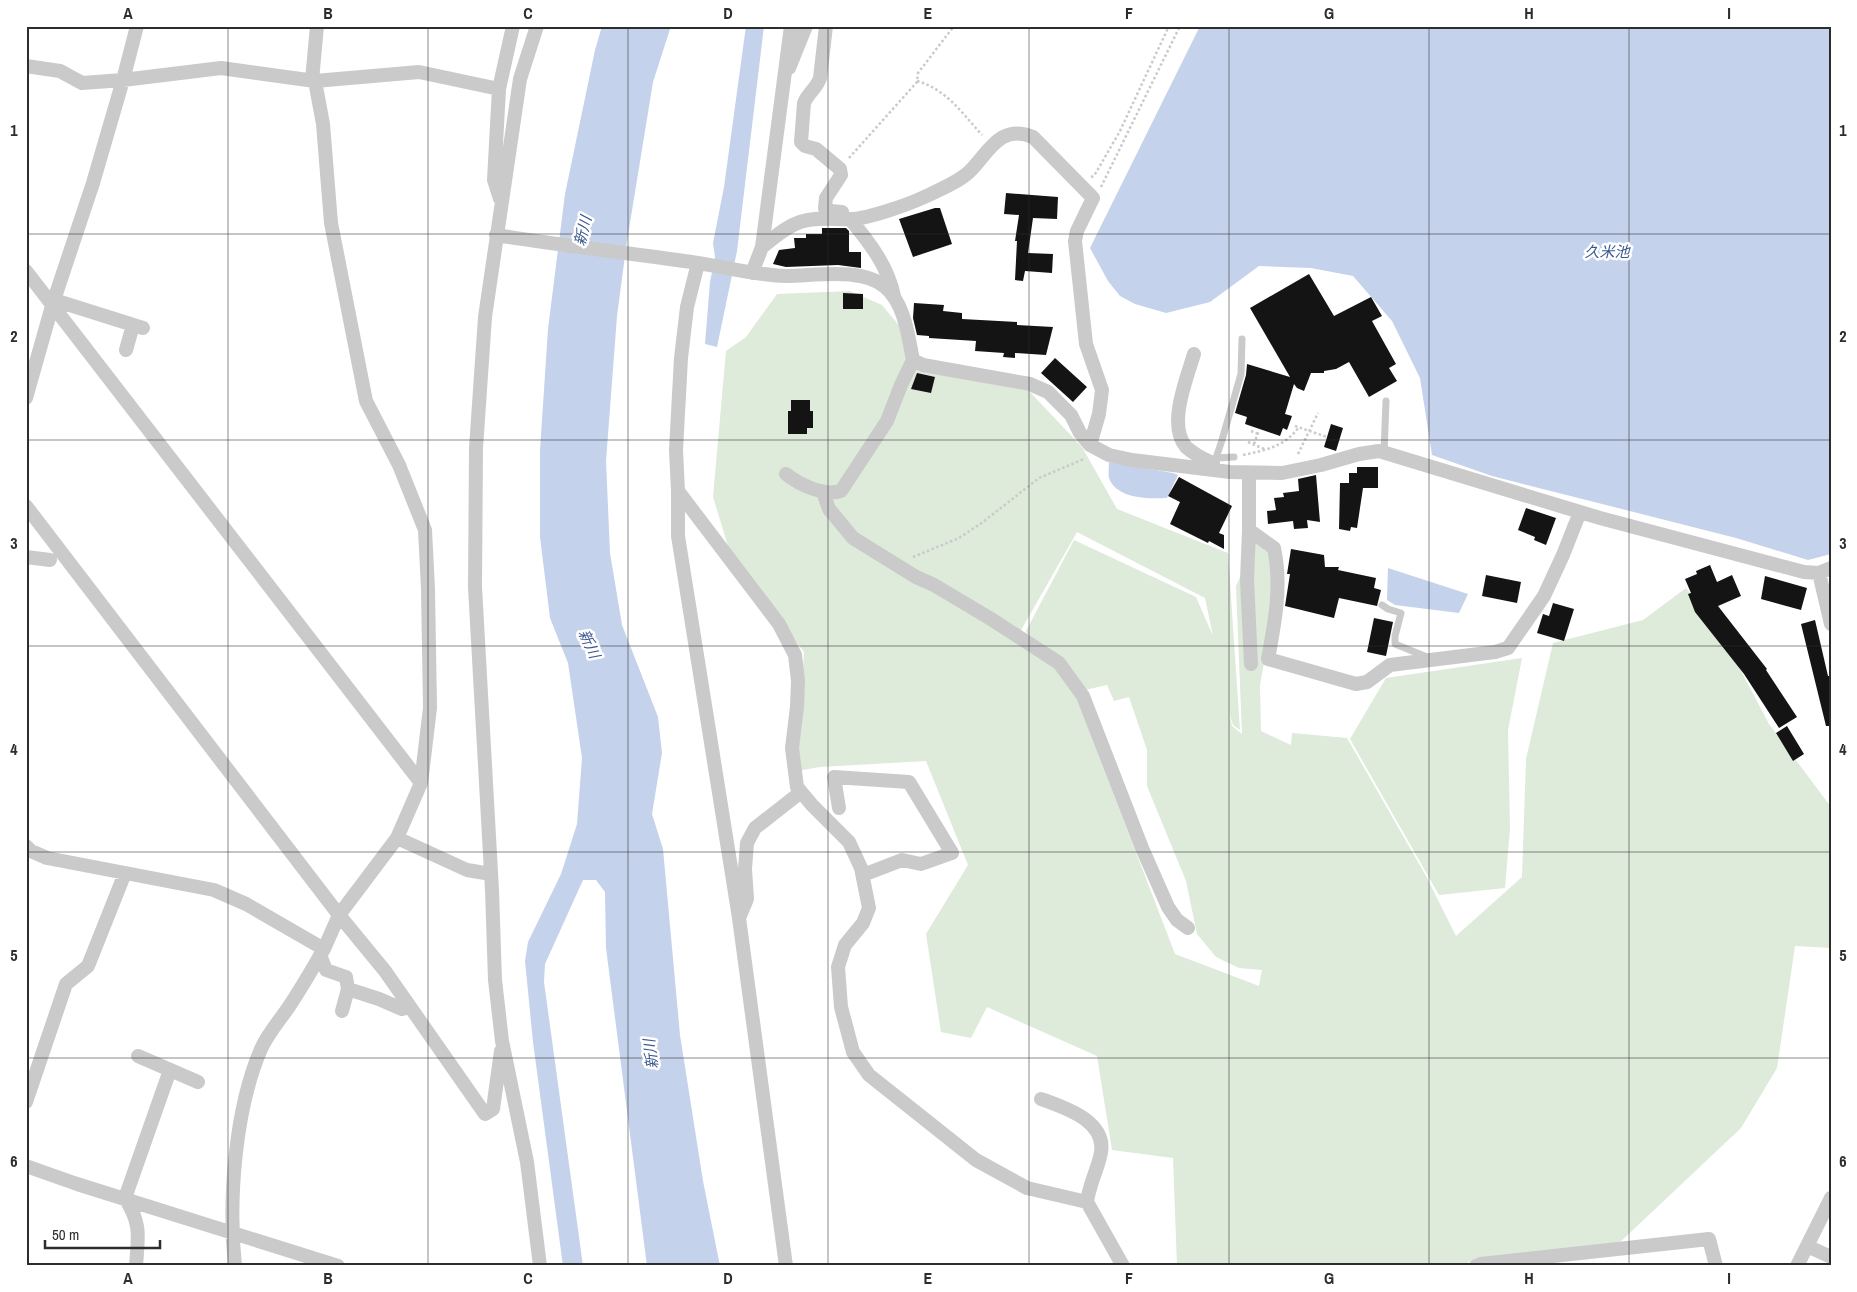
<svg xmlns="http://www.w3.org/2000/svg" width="1857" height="1292" viewBox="0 0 1857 1292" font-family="'Archivo Narrow','Noto Sans JP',sans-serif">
<rect width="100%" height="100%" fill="#fff"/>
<path fill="#deeada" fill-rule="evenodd" d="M850 291 882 305 902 329 913 369 1029 391 1082 447 1117 509 1228 553 1240 730 1233 725 1229 712 1232 726 1242 734 1236 586 1257 540 1270 550 1274 606 1260 685 1261 731 1291 745 1292 733 1347 738 1426 876 1456 936 1522 877 1526 759 1553 643 1643 620 1686 588 1721 633 1769 724 1831 807V948L1795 946 1777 1068 1741 1128 1617 1245 1483 1257 1459 1266H1177L1173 1158 1112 1150 1097 1056 987 1007 971 1038 941 1032 926 934 968 865 926 761 820 767 797 771 804 652 732 559 713 497 726 351 746 337 777 294ZM1077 532 1205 598 1213 636 1196 597 1074 540 1026 631 1028 637 1085 690 1107 685 1114 701 1129 697 1147 750V786L1186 881 1197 934 1216 957 1239 968 1262 970 1259 986 1175 954 1072 686 1020 632Z
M1522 658 1508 730 1510 829 1505 888 1439 895 1350 739 1386 678Z"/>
<path fill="#c5d2eb" d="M602 26H671L653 82 627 241 617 316 606 461 610 553 622 625 658 717 662 753 652 814 663 849 680 1035 703 1181 720 1266H647L606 948 605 892 596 880H583L545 964 544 982 583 1266H563L533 1042 525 961 528 942 561 874 577 824 582 758 568 663 550 618 540 537V450L548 329 565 194 595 50Z
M746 26H764L737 251 717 347 705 344 710 282 715 257 713 243 724 187Z
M1200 26H1831V554L1808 560 1736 538 1492 476 1432 455 1420 378 1392 321 1353 276 1311 268 1259 266 1210 302 1166 313 1135 304 1120 296 1108 281 1090 248Z
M1109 462 1173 473 1178 475 1167 498C1150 499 1116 499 1109 478 1108 473 1109 467 1109 462Z
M1388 568 1468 594 1459 613 1395 605 1387 600Z"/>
<path fill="#141414" d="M1006 193 1058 197 1057 219 1033 218 1028 253 1053 254 1052 273 1025 271 1023 281 1015 280 1017 241H1015L1019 215 1004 214Z
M935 208H940L952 244 913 257 899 219Z
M822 228H846L849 231V252H861V268L838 265 786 267 773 264 779 250 795 248 794 238H806V234H822Z
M1309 274 1334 316 1371 297 1382 316 1372 321 1396 364 1389 368 1397 381 1369 397 1349 362 1336 369 1324 371V373H1311L1304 391 1297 388 1294 384 1285 414 1292 416 1287 430 1283 428 1280 436 1245 424 1247 417 1235 413 1246 375 1247 364 1290 377 1250 308Z
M843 293 863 294V309H843Z
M914 303 944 305 943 311 962 313V319L1017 322V325L1053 327 1046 355 1015 353V358L1003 357 1004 353 975 351 976 341 929 338V336L917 335 913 318Z
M1055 358 1087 387 1073 402 1041 373Z
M917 373 935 377 931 393 911 389Z
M791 400H810V411H813V428H807V434H788V411H791Z
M1331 424 1343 428 1336 451 1324 447Z
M1357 467H1378V488H1363L1357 528 1351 527 1350 531 1339 529 1340 483H1349V473H1357Z
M1316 475 1320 522 1307 520 1308 528 1294 529 1293 521 1268 524 1267 511 1276 510 1274 498 1284 497 1283 493 1299 491 1298 479Z
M1179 477 1232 506 1219 533 1224 535V549L1209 541 1208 543 1170 524 1180 502 1168 496Z
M1526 508 1556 518 1546 545 1534 540 1535 537 1518 530Z
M1291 549 1324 555 1325 567H1339L1338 570 1376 578 1374 588 1381 590 1377 606 1339 598 1334 618 1285 606 1290 574H1287Z
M1710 565 1717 582 1732 575 1741 596 1718 606 1767 669 1766 670 1797 717 1779 728 1744 674 1695 612 1688 594 1691 593 1685 579 1697 574 1696 571Z
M1486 575 1521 582 1517 603 1482 596Z
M1765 576 1807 588 1801 610 1761 599Z
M1553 603 1574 609 1564 641 1537 633 1543 614 1549 616Z
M1374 618 1393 622 1386 656 1367 652Z
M1815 620 1828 676H1831V726H1826L1801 624Z
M1787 726 1804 754 1793 761 1776 733Z"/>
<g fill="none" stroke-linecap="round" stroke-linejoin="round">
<path stroke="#cacaca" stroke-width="2.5" stroke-dasharray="2.5 2.5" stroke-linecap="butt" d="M917 81C946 89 962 113 982 135
M849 158 917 82 918 73 954 26
M1091 177 1094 176 1120 131 1169 26
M1101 187 1180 26
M1295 426 1327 437
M1251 431 1258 434
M1248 442 1264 449
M1254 444 1259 430
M1298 454 1318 413
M1243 455C1266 450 1284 447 1299 427
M913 557 959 538 983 522 1039 478 1084 459"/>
<path stroke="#cacaca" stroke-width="7" d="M1384 453 1386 401
M1216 458 1234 457
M1212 464 1216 458 1222 440 1241 374 1242 339
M1382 605 1388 609 1401 613 1395 636V644L1427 657"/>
<path stroke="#cacaca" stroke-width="14" d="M537 26 520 79 485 317 476 448 475 587 492 890 495 980 502 1041 527 1162 540 1266
M826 26 820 78C817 88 808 93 804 103L801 142 805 146 816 149 840 169 841 175 826 198 825 208 831 211 842 212
M26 66 60 71 82 83 123 80 221 68 315 81 419 72 499 89 494 180 500 199
M789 68 806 26
M312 80 317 26
M315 81 323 124 331 223 366 401 399 465 425 530 428 589 430 708 421 783 397 838
M499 89 513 26
M850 219C869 242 888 266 894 296
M496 235C559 245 622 252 684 261 718 265 751 275 786 276 815 276 862 267 885 287 905 304 908 336 913 360L923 365 1030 384 1048 392 1071 415 1080 433 1090 445 1109 455 1132 460 1230 472 1282 473 1321 465 1359 454 1379 451 1600 518 1804 572 1819 573 1831 568
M762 247C774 238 785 227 800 222 817 216 835 220 853 219 869 218 907 205 922 198 937 191 957 183 969 172 988 154 999 123 1033 137L1093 198 1077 231 1075 241 1086 344 1102 390 1099 414 1090 445
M698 263 687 307 681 358 676 450 678 491V536L739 918 786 1266
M26 271 421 783
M752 273 762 247 791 26
M54 300 143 328
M126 350 133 325
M1194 354C1187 378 1167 425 1186 447 1194 454 1203 459 1213 463
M26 398 52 306 93 183 123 80 137 26
M786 474C800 485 823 496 841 491L887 421 901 385 913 360
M1249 474V530L1274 548C1282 585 1275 622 1268 659L1356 684 1367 682 1390 665 1495 652 1508 648 1544 596 1563 555 1580 512
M678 491 779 624 795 655 798 681 797 707 792 748 797 787 812 805 849 842 861 868 869 908 863 923 845 945 838 967 841 1007 853 1052 869 1075 976 1160 1027 1188 1087 1202 1123 1266
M823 492 829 509 853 538 916 577 934 585 991 619 1059 663 1083 696 1142 848 1168 907 1177 920 1188 928
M26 506 339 915 397 838 467 870 491 874
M1249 530 1247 580 1251 664
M26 557 50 560
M1819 573 1831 624
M839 808 834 777 909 782 952 853 921 864 902 860 863 875
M26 846 31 851 47 858 214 890 246 904 324 949 339 915 385 971 485 1114 493 1109 501 1051
M739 918 747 899 745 869 747 843 755 828 801 792
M320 955 326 970 346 977 348 989 342 1011
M348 989 379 999 402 1009 410 1007
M138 1056 198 1082
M1041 1099C1066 1108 1110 1122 1100 1157 1096 1173 1089 1186 1087 1202
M26 1102 66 984 88 966 125 873
M26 1166 77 1184 338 1266
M1807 1246 1831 1257
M136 1266C138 1236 142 1225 125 1198L170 1070
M235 1266C228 1201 235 1109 261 1049 267 1035 279 1021 288 1008 301 989 312 969 324 949
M1476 1266 1481 1264 1709 1239 1716 1266
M1797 1266 1831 1198"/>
</g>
<path fill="none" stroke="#2d2d2d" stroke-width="1" stroke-opacity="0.55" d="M228 26V1266M428 26V1266M628 26V1266M828 26V1266M1029 26V1266M1229 26V1266M1429 26V1266M1629 26V1266M26 234H1831M26 440H1831M26 646H1831M26 852H1831M26 1058H1831"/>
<g text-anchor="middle" stroke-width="5" stroke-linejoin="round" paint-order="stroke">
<g font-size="15" font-style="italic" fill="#3b588e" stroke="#fff">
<text transform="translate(583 231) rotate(-76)" y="5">新川</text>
<text x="1607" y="257">久米池</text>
<text transform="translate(589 644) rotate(65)" y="5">新川</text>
<text transform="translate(651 1054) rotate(-97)" y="5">新川</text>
</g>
</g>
<rect width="1857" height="1292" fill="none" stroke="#ffffff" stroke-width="55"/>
<path d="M45 1240v8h115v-8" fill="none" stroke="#2d2d2d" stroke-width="2.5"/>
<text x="52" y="1240" font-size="15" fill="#2d2d2d" stroke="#ffffff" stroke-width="4" paint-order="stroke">50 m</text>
<rect x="28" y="28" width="1802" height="1236" fill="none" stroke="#2d2d2d" stroke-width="2"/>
<g font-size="16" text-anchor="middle" font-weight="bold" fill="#2d2d2d">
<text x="128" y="19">A</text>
<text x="328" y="19">B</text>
<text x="528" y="19">C</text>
<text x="728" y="19">D</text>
<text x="928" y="19">E</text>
<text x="1129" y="19">F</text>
<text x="1329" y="19">G</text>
<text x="1529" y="19">H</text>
<text x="1729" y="19">I</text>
<text x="14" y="136">1</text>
<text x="1843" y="136">1</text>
<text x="14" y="342">2</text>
<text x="1843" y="342">2</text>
<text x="14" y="549">3</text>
<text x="1843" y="549">3</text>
<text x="14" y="755">4</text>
<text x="1843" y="755">4</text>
<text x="14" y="961">5</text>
<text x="1843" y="961">5</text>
<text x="14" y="1167">6</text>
<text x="1843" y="1167">6</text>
<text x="128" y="1284">A</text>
<text x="328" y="1284">B</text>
<text x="528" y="1284">C</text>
<text x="728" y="1284">D</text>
<text x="928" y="1284">E</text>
<text x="1129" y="1284">F</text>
<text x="1329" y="1284">G</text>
<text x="1529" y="1284">H</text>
<text x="1729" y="1284">I</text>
</g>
</svg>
